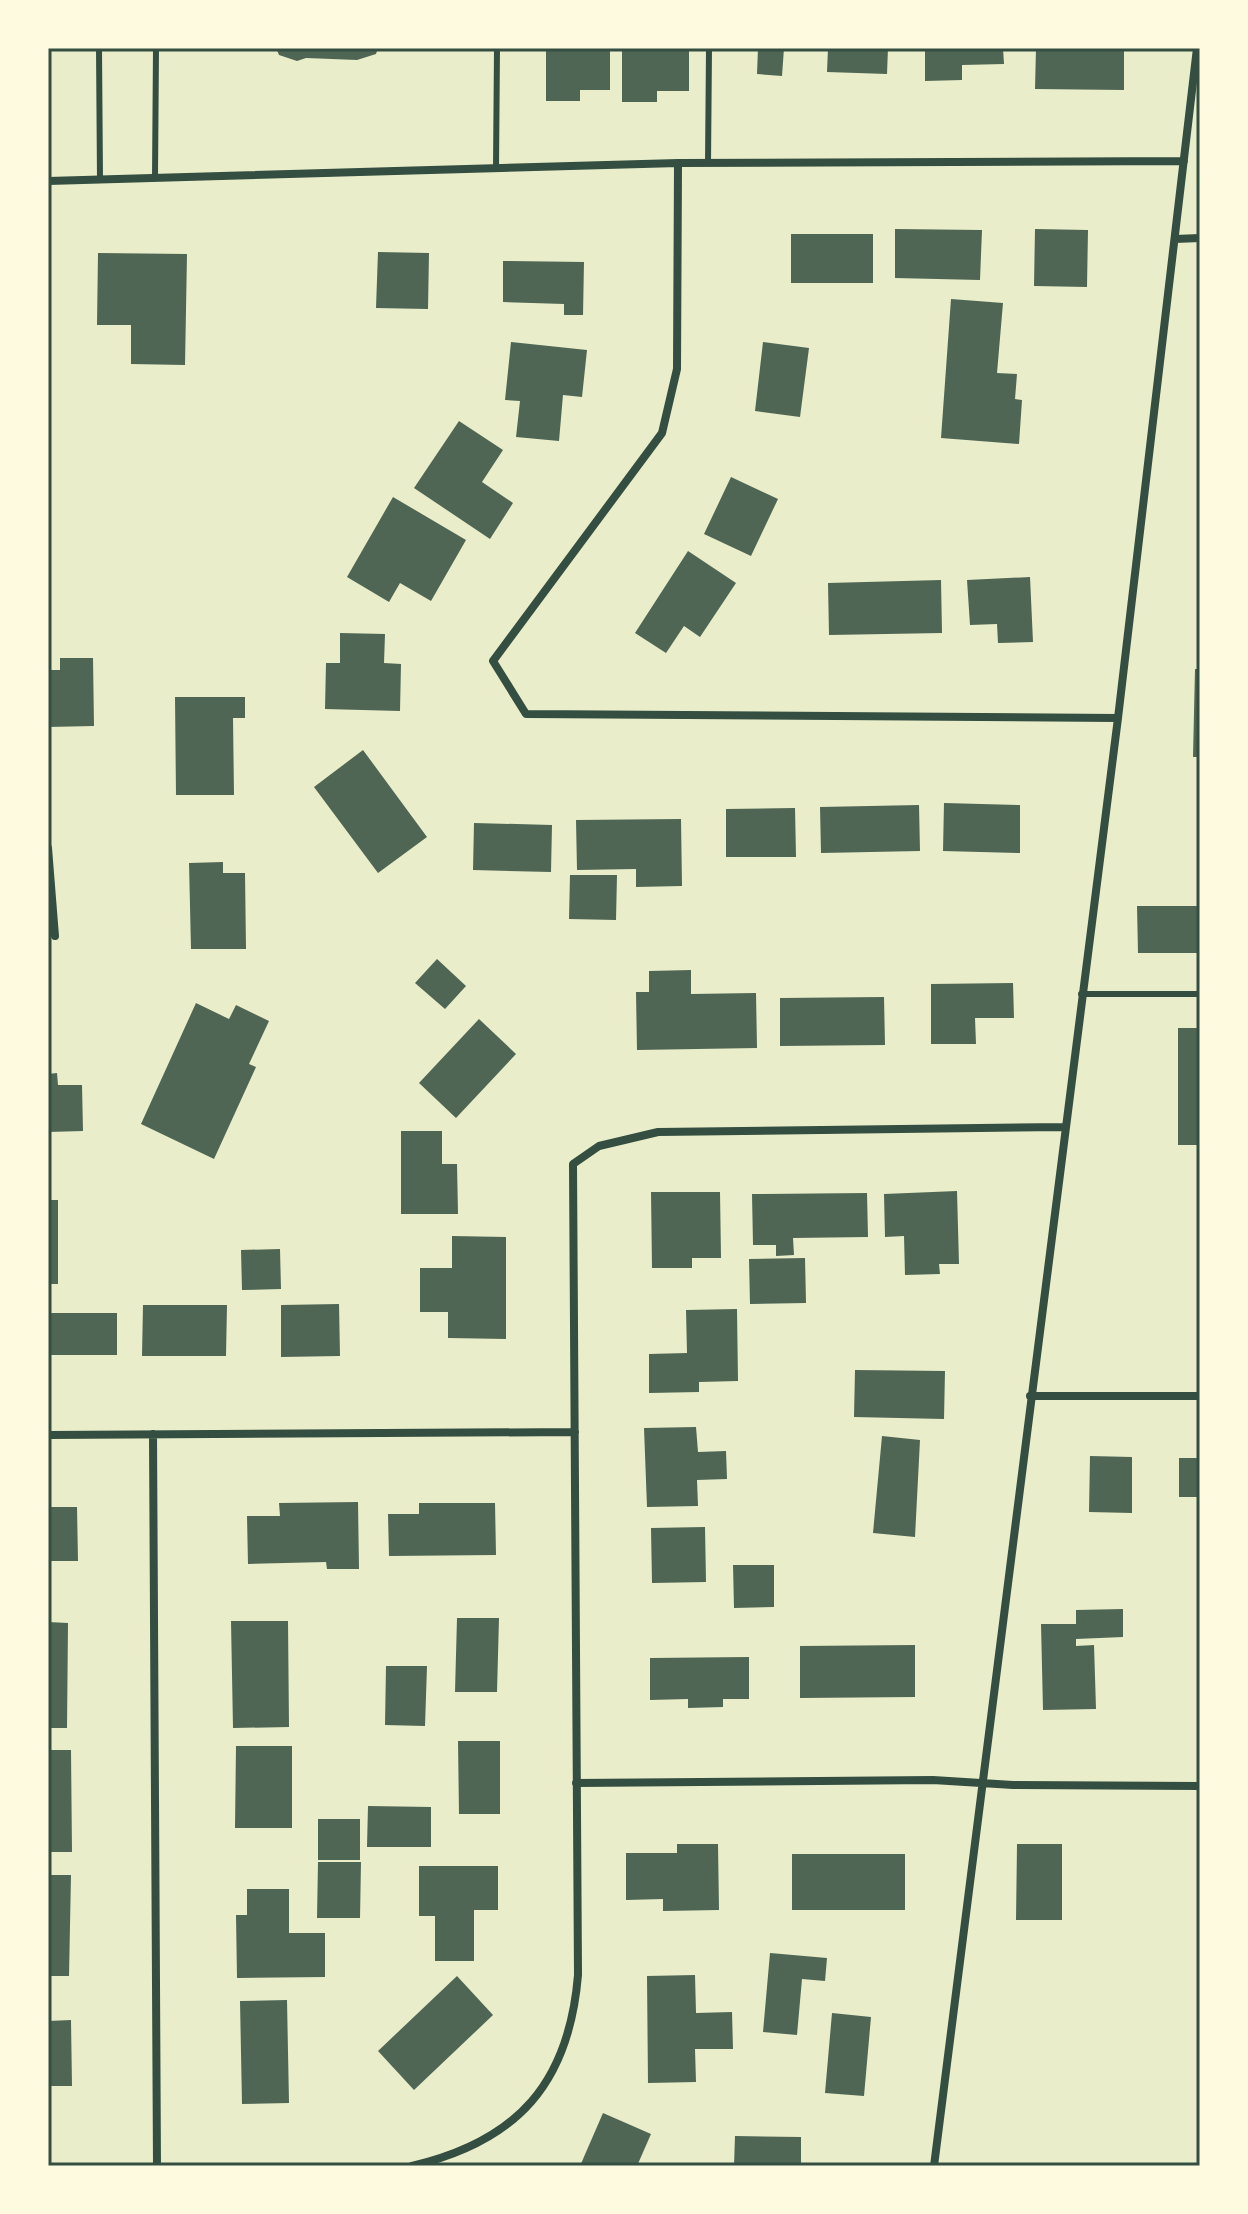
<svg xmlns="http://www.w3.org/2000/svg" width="1248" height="2214" viewBox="0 0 1248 2214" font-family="'Alegreya Sans',sans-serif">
<rect width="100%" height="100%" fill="#e9edc9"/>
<path fill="#4f6655" d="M276 48H378L376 54 357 60 306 58 297 61 279 55Z
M546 48H610V90H580V101H546Z
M622 48H689V91H657V102H622Z
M758 48H784L782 76 757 74Z
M828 48H888L887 74 827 72Z
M925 48H1003L1004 64 962 65V80L925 81Z
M1036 48H1124V90L1035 89Z
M895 229 982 230 980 280 895 278Z
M1035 229 1088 230 1087 287 1034 286Z
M791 234H873V283H791Z
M378 252 429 253 428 309 376 308Z
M98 253 187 254 185 365 131 364V325H97Z
M503 261 584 262 583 315H564V304L503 302Z
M951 299 1003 303 997 373 1017 374 1015 399 1022 400 1019 444 941 438Z
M511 342 587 350 582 397 563 395 559 441 516 437 520 401 505 400Z
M763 342 809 348 800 417 755 411Z
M459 421 503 450 482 482 513 503 490 539 414 488Z
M731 477 778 499 751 556 704 534Z
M393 497 466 540 431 601 400 583 389 602 347 577Z
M688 551 736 583 700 637 684 626 666 653 635 633Z
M1030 577 1033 642 998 643 997 624 970 625 967 580Z
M941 580 942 633 829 635 828 583Z
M340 633 385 634 384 663 401 664 400 711 325 709 326 663H340Z
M60 658H93L94 726 48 727V670H60Z
M1195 669H1200V757H1193Z
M175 697H245V718H233L234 795H176Z
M363 750 427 837 378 873 314 787Z
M944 803 1020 805V853L943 851Z
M919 805 920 851 821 853 820 807Z
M795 808 796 857H726V809Z
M681 819 682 886 636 887V869L577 870 576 820Z
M474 823 552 825 551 872 473 870Z
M223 862V873H245L246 949H191L189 863Z
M570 875H617L616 920 569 919Z
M1137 906H1200V953H1138Z
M437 959 466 986 445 1009 415 983Z
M691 970V994L756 993 757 1048 637 1050 636 992H649V971Z
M1013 983 1014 1018H975L976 1044H931V984Z
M884 997 885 1045 780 1046V998Z
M196 1003 229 1019 236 1005 269 1021 249 1064 256 1067 214 1159 141 1124Z
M479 1019 516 1054 456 1118 419 1083Z
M1178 1028H1200V1145H1178Z
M57 1073 58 1085H82L83 1131 48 1132V1074Z
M401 1131H442V1164H457L458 1214H401Z
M957 1191 959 1264H939L940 1274 905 1275 904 1236 885 1237 884 1194Z
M651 1192H720L721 1258H692V1268H652Z
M867 1193 868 1237 793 1238 794 1255 776 1256V1245H753L752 1194Z
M48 1200H58V1284H48Z
M452 1236 506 1237V1339L448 1338V1312H420V1268H452Z
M280 1249 281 1289 242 1290 241 1250Z
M805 1258 806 1303 750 1304 749 1259Z
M339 1304 340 1356 281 1357V1305Z
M143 1305H227L226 1356H142Z
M737 1309 738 1381 699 1382V1392L649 1393V1354L687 1353 686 1310Z
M48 1313H117V1355H48Z
M855 1370 945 1371 944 1419 854 1417Z
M696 1427 698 1452 726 1451 727 1479 697 1480 698 1506 647 1507 644 1428Z
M882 1436 920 1440 915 1537 873 1533Z
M1090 1456 1132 1457V1513L1089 1512Z
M1179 1458H1200V1497H1179Z
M358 1502 359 1569H327L326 1562 248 1564 247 1516H280L279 1503Z
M419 1503H495L496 1555 389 1556 388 1514H419Z
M48 1507H77L78 1561H48Z
M705 1527 706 1582 652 1583 651 1528Z
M733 1565H774V1607L734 1608Z
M1123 1609V1637L1076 1639V1646L1094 1645 1096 1709 1043 1710 1041 1624H1076V1610Z
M457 1618H499L497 1692H455Z
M231 1621H288L289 1727 233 1728Z
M48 1622 68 1623 67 1728H48Z
M915 1645V1697L800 1698V1646Z
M749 1657V1699H723V1707L688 1708V1699L650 1700V1658Z
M386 1666H427L425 1726 385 1725Z
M458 1741H500V1814H459Z
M236 1746H292V1828H235Z
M48 1750H71L72 1852H48Z
M368 1806 431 1807V1847H367Z
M318 1819H360V1860H318Z
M677 1844H718L719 1910 663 1911V1899L626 1900V1853H677Z
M1017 1844H1062V1920H1016Z
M792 1854H905V1910H792Z
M318 1862H361L360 1918H317Z
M419 1866H498V1910H474V1961H435V1916H419Z
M48 1875H71L69 1976H48Z
M247 1889H289V1933H325V1977L237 1978 236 1915H247Z
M770 1953 827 1958 825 1981 802 1979 797 2035 763 2032Z
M695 1975 696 2013 732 2012 733 2049H695L696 2082 648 2083 647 1976Z
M457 1976 493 2015 414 2090 378 2051Z
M287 2000 289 2103 242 2104 240 2001Z
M832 2013 871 2017 864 2096 825 2093Z
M71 2020 72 2086H48V2021Z
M603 2113 651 2134 637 2166H580Z
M735 2136 801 2137V2166H734Z"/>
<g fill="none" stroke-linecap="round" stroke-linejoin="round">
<path stroke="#344e41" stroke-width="6" d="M99 48 100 180
M708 163 709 48
M496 168 497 48
M155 178 156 48
M1081 994H1200"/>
<path stroke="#344e41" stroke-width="8" d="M678 163 677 369 662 433 493 661 526 714 1118 718
M48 181 678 163 1184 161
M1175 239 1200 238
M48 848 55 936
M1030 1396H1200
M153 1434 157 2166
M48 1435 575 1432
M576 1783 933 1780 1013 1785 1200 1786
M412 2166C518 2141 569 2083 578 1975L573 1164 599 1146 658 1132 1063 1127
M934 2166 1118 718 1197 48"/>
</g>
<rect width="1248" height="2214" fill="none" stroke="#fefae0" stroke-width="100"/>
<rect x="50" y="50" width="1148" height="2114" fill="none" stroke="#344e41" stroke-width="3"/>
</svg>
